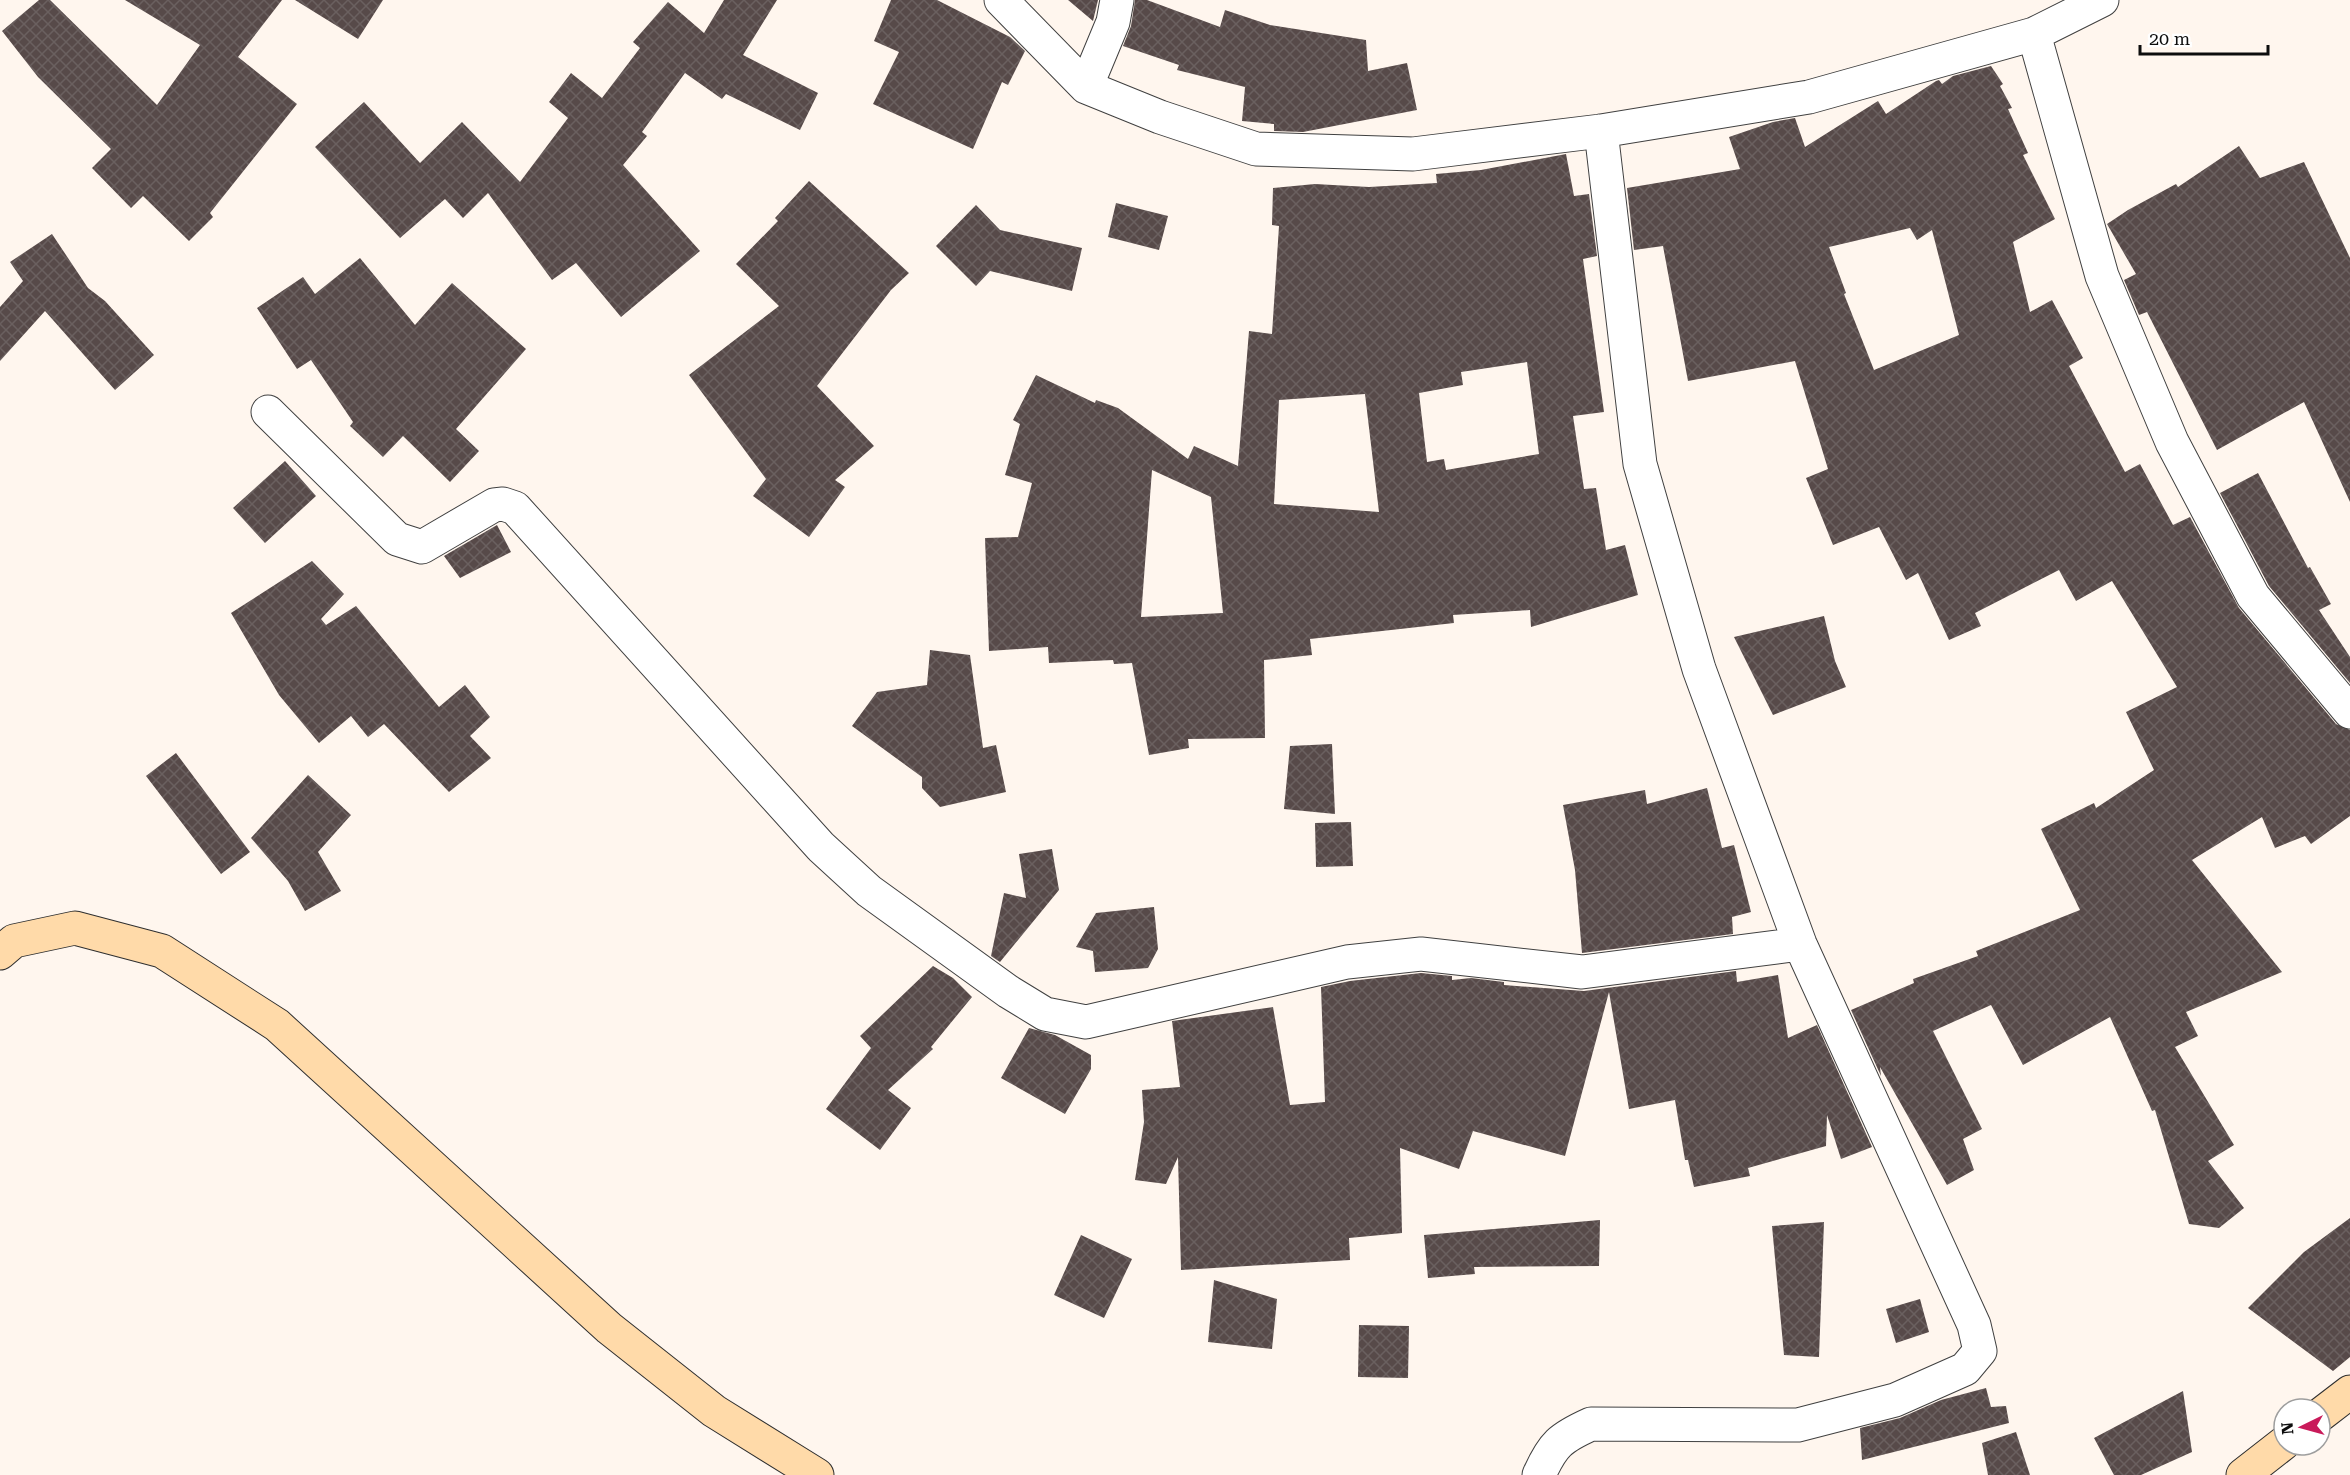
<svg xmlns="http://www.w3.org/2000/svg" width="2350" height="1475" viewBox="0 0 2350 1475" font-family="'Roboto Serif',serif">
<defs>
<pattern id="building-cross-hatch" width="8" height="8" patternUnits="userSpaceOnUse" patternTransform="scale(1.5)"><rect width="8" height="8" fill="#574a49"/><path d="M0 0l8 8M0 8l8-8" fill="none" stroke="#6a605f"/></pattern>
</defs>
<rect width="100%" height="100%" fill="#fff6ee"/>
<path fill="url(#building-cross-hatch)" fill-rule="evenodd" d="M39 0H50L157 105 200 45 125 0H282L238 57 297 104 210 213 213 217 189 241 143 196 131 208 92 168 111 149 38 77 2 31Z
M295 0H383L358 39Z
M724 0H777L743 55 818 93 800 130 726 94 722 99 685 73 642 132 647 136 623 165 700 251 621 317 576 263 552 280 488 193 463 218 445 199 400 238 315 147 364 102 420 163 462 122 520 182 568 118 549 102 571 73 602 98 640 48 633 42 668 2 704 33Z
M891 0H937L1010 37 1025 51 1008 85 1002 82 973 149 873 104 899 52 874 41Z
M1068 0H1098L1093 21Z
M1135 0H1147L1220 27 1225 10 1270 25 1366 40 1368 71 1407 63 1417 110 1303 132 1274 131V124L1242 121 1245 87 1177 70 1179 65 1123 46 1131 26Z
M1991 66 2003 84 2000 86 2012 108 2008 109 2028 153 2023 155 2055 219 2013 242 2030 312 2052 300 2083 358 2069 366 2125 472 2140 464 2173 525 2190 517 2239 608 2336 724 2350 730V816L2311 844 2305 836 2275 848 2262 817 2192 860 2282 972 2186 1012 2198 1036 2175 1047 2234 1145 2208 1161 2244 1208 2219 1228 2189 1224 2155 1110 2152 1111 2110 1017 2023 1065 1991 1005 1933 1031 1982 1129 1963 1139 1974 1170 1947 1185 1880 1067 1881 1076 1851 1010 1914 983 1913 979 1978 956 1976 951 2080 910 2041 829 2094 803 2096 808 2154 770 2126 712 2177 687 2112 581 2076 601 2059 570 1975 613 1981 626 1949 640 1918 573 1906 580 1879 527 1833 545 1806 478 1828 469 1795 361 1688 381 1663 246 1634 250 1627 188 1740 169 1729 137 1773 122 1795 118 1805 147 1878 101 1886 114 1936 81 1939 80 1942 84 1953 76ZM1910 228 1917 240 1932 230 1959 335 1874 370 1844 294 1846 293 1829 247Z
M2239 146 2260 178 2304 162 2350 258V502L2304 402 2217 450 2147 312 2139 315 2124 280 2136 274 2107 224 2128 210 2176 184 2178 187Z
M1566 154 1574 196 1589 194 1597 256 1583 259 1604 412 1573 416 1584 489 1596 488 1606 550 1625 545 1638 595 1531 627 1530 610 1453 615 1454 623 1310 639 1312 655 1264 660 1265 738 1188 739 1189 748 1149 755 1132 663 1114 664 1113 660 1049 663 1048 647 989 651 985 538 1018 537 1032 483 1005 475 1020 424 1013 420 1036 375 1095 403 1096 400 1118 408 1188 459 1194 446 1238 466 1249 331 1272 334 1279 226 1272 225 1273 188 1315 184 1369 187 1437 183 1436 174 1481 170ZM1527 362 1539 454 1446 470 1444 459 1427 462 1419 393 1463 385 1461 372ZM1365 394 1379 512 1274 504 1279 400ZM1152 470 1211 497 1223 613 1141 617Z
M809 181 909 273 891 290 817 386 874 446 835 480 845 487 809 537 753 496 766 479 689 375 779 306 736 264 778 221 775 218Z
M1116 203 1168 216 1159 250 1108 237Z
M976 205 1000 230 1082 248 1072 291 990 271 976 286 936 246Z
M52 234 88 288 105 301 154 355 115 390 45 311 0 361V307L23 281 10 262Z
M360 258 415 325 452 283 526 349 456 429 479 451 450 482 403 436 383 457 350 426 353 422 311 360 297 369 257 308 303 277 315 294Z
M285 461 316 496 265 543 233 508Z
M2258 473 2308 568 2310 567 2331 604 2319 610 2350 657V683L2269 586 2220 493Z
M497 525 511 552 460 578 444 556Z
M312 561 344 594 321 619 326 625 356 606 439 707 465 685 490 717 470 736 491 758 449 792 384 724 368 737 351 716 319 743 279 695 231 613Z
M1824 616 1835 661 1846 687 1773 715 1734 637Z
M930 650 970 655 983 748 996 745 1006 792 940 807 922 788V777L852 726 877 692 927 685Z
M1332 744 1335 814 1284 809 1290 746Z
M176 753 250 852 221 874 146 776Z
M308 775 351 815 318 852 341 891 305 911 288 881 251 838Z
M1707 788 1722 848 1734 845 1751 912 1732 917 1733 934 1582 953 1575 870 1563 805 1645 790 1647 804Z
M1351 822 1353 866 1316 867 1315 823Z
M1052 849 1059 890 1000 962 991 956 1004 893 1026 898 1019 854Z
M1154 907 1158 949 1148 968 1095 972 1093 951 1076 947 1096 913Z
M933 966 953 978 972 997 931 1047 933 1049 888 1090 911 1108 880 1150 826 1109 871 1048 860 1036Z
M1736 971 1737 982 1778 975 1788 1038 1817 1025 1872 1147 1841 1159 1827 1115 1826 1146 1748 1168 1750 1176 1694 1187 1688 1160H1685L1675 1100 1629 1109 1609 992 1565 1156 1473 1131 1459 1169 1400 1148 1402 1233 1349 1238 1350 1260 1181 1270 1178 1157 1166 1184 1135 1180 1144 1122 1142 1090 1180 1087 1172 1021 1273 1007 1290 1105 1325 1102 1321 987 1350 981 1421 973 1452 976V980L1471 978 1504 982V985L1584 991Z
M1029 1028 1055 1035 1091 1055V1069L1065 1114 1001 1078Z
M2350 1218V1357L2333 1371 2248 1308 2304 1252Z
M1600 1220 1599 1266 1474 1267 1475 1274 1428 1278 1424 1235Z
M1824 1222 1819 1357 1784 1355 1772 1226Z
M1081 1235 1132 1259 1104 1318 1054 1295Z
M1214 1280 1277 1299 1272 1349 1208 1342Z
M1920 1299 1929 1332 1896 1343 1886 1309Z
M1359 1325 1409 1326 1408 1378 1358 1377Z
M1986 1388 1991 1407 2006 1406 2009 1423 1862 1460 1860 1428 1900 1418 1941 1400Z
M2183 1391 2192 1452 2141 1475H2114L2094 1438Z
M2016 1432 2030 1475H1988L1982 1443Z"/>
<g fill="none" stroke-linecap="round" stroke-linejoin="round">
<g stroke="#404040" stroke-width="35">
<path id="minor" d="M1001 0 1086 87 1160 117 1256 149 1413 154 1601 131 1809 97 2034 34 2102 0
M2034 34 2102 276 2172 442 2253 596 2350 712
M1086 87 1113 22 1117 0
M268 412 397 539 422 547 494 505 503 504 515 508 821 847 869 891 1009 992 1045 1014 1086 1022 1347 962 1421 954 1582 972 1800 944
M1539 1475C1553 1444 1560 1438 1591 1424L1798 1425 1895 1400 1965 1369 1980 1351 1974 1325 1800 944 1699 669 1640 464 1601 131"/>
</g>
<g stroke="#2f2f2f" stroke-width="35">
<path id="secondary" d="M0 953 14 941 75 928 162 951 277 1025 609 1328 714 1411 817 1475
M2320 1415 2350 1392
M2243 1475 2284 1443"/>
</g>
<use href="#minor" stroke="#fff" stroke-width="33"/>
<use href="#secondary" stroke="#ffdaa9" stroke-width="33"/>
</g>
<g transform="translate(2302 1427) rotate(265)"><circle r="28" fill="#ffffff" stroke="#9e9e9e" stroke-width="1.5"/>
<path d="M0-4.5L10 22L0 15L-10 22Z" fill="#c91a5a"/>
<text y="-9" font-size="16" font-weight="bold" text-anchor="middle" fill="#0d0d0d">N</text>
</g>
<path d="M2140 45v9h128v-9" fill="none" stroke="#0d0d0d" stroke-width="3"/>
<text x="2149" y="45" font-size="18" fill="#0d0d0d" stroke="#ffffff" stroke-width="4.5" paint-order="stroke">20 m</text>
</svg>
